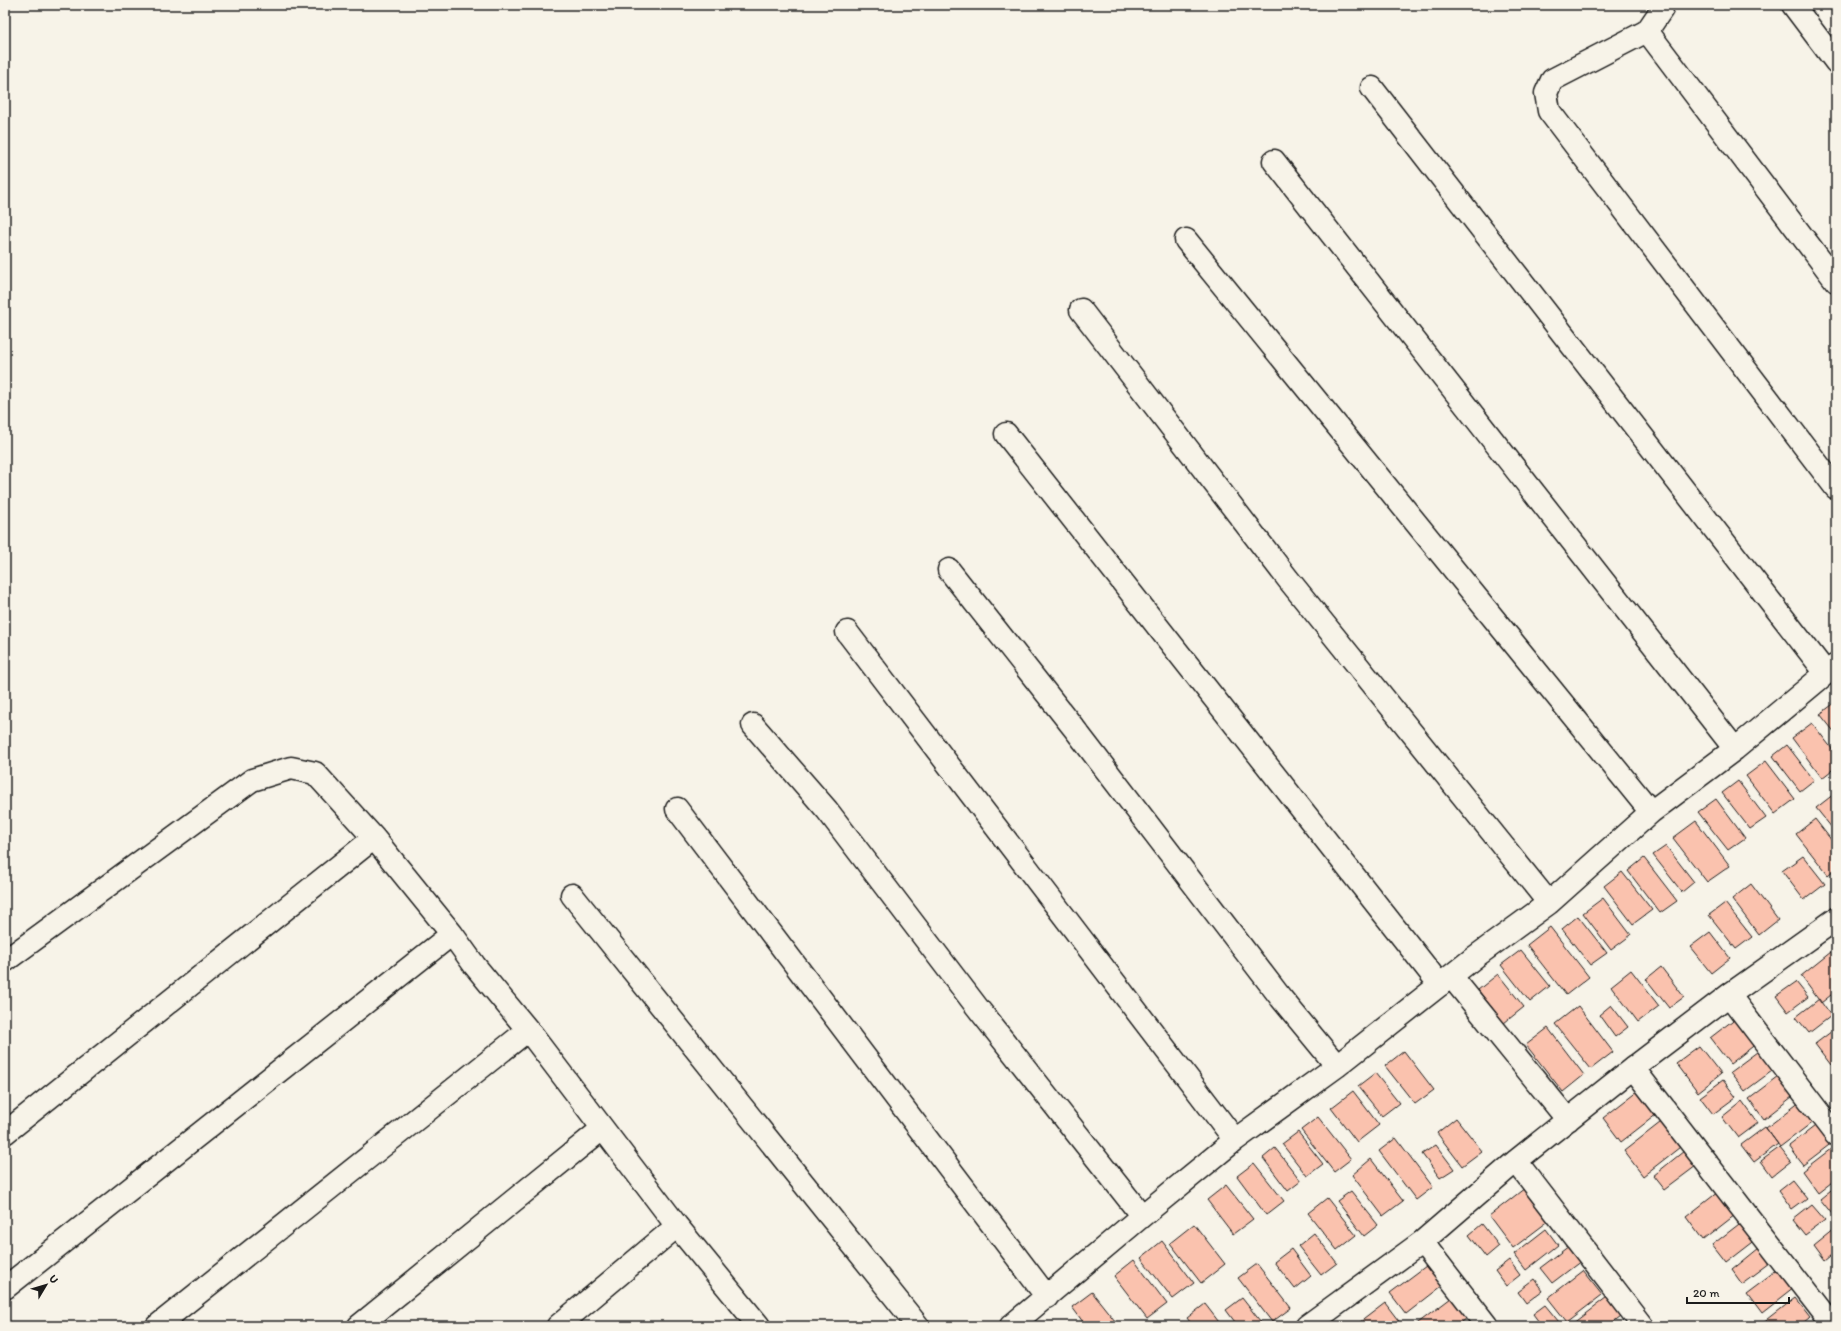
<svg xmlns="http://www.w3.org/2000/svg" width="1841" height="1331" viewBox="0 0 1841 1331" font-family="Itim,sans-serif">
<rect width="100%" height="100%" fill="#f7f3e8"/>
<filter id="ink" filterUnits="userSpaceOnUse"><feTurbulence type="fractalNoise" baseFrequency=".025" numOctaves="2"/><feDisplacementMap in="SourceGraphic" scale="8" xChannelSelector="R" yChannelSelector="G"/><feConvolveMatrix kernelMatrix="1 2 1 2 8 2 1 2 1" color-interpolation-filters="sRGB"/></filter>
<g filter="url(#ink)">
<path fill="#fac2ae" stroke="#1c1c1c" d="M1836 702V734L1820 714Z
M1812 723 1836 754V767L1822 778 1792 738Z
M1787 745 1814 780 1800 791 1773 756Z
M1766 761 1795 799 1775 814 1746 776Z
M1738 781 1766 818 1750 829 1722 793Z
M1834 794 1836 797V833L1816 808Z
M1716 799 1745 838 1728 850 1698 812Z
M1815 819 1836 846V868L1828 875 1796 834Z
M1696 821 1730 866 1707 882 1673 838Z
M1666 846 1694 882 1682 892 1653 855Z
M1803 856 1825 884 1804 900 1782 871Z
M1644 858 1677 901 1660 913 1628 871Z
M1622 872 1652 910 1633 924 1604 886Z
M1751 884 1778 920 1759 935 1732 899Z
M1603 898 1631 935 1611 950 1583 913Z
M1725 903 1752 937 1736 949 1709 915Z
M1578 916 1607 953 1590 965 1562 929Z
M1550 927 1589 977 1566 995 1527 945Z
M1710 932 1730 958 1711 973 1690 947Z
M1836 948V991L1821 1003 1801 976Z
M1521 950 1550 986 1530 1002 1501 965Z
M1661 967 1684 997 1669 1008 1646 979Z
M1631 970 1659 1006 1638 1022 1611 986Z
M1498 974 1524 1007 1504 1023 1478 990Z
M1796 982 1808 997 1788 1012 1776 996Z
M1819 999 1831 1016 1809 1033 1796 1017Z
M1611 1005 1628 1027 1615 1037 1599 1015Z
M1578 1006 1613 1052 1591 1069 1555 1024Z
M1741 1014 1761 1040 1730 1064 1710 1038Z
M1548 1028 1584 1075 1563 1092 1526 1045Z
M1836 1028V1061L1831 1065 1815 1044Z
M1699 1046 1721 1074 1698 1092 1676 1063Z
M1761 1049 1776 1068 1745 1091 1730 1072Z
M1404 1051 1434 1090 1415 1104 1385 1066Z
M1375 1073 1399 1103 1382 1116 1358 1086Z
M1782 1074 1797 1093 1764 1119 1749 1099Z
M1723 1080 1736 1097 1713 1114 1700 1097Z
M1639 1090 1657 1114 1621 1142 1603 1118Z
M1353 1091 1379 1125 1357 1142 1331 1108Z
M1742 1101 1758 1123 1738 1138 1722 1117Z
M1800 1102 1814 1121 1780 1147 1766 1128Z
M1318 1117 1351 1159 1334 1172 1301 1130Z
M1456 1118 1482 1151 1462 1166 1437 1133Z
M1665 1119 1684 1144 1643 1176 1624 1151Z
M1819 1123 1833 1142 1803 1165 1789 1146Z
M1765 1127 1778 1144 1754 1162 1741 1145Z
M1298 1132 1323 1164 1307 1176 1282 1144Z
M1396 1138 1433 1187 1416 1200 1379 1151Z
M1436 1145 1454 1169 1440 1178 1422 1154Z
M1836 1145V1179L1818 1193 1802 1171Z
M1780 1147 1791 1161 1772 1176 1761 1161Z
M1275 1148 1301 1181 1288 1191 1263 1158Z
M1684 1151 1696 1166 1664 1190 1653 1176Z
M1371 1159 1403 1201 1383 1216 1352 1175Z
M1254 1163 1284 1201 1266 1215 1237 1176Z
M1792 1180 1807 1199 1792 1210 1778 1191Z
M1226 1185 1253 1219 1233 1234 1207 1200Z
M1836 1186V1211L1832 1214 1820 1199Z
M1525 1188 1550 1220 1513 1248 1489 1216Z
M1351 1191 1378 1225 1364 1236 1337 1201Z
M1718 1192 1735 1215 1703 1240 1686 1217Z
M1327 1198 1356 1235 1337 1250 1308 1213Z
M1812 1205 1825 1220 1805 1235 1793 1220Z
M1743 1221 1757 1239 1726 1263 1712 1245Z
M1194 1224 1225 1264 1201 1283 1170 1243Z
M1482 1224 1499 1246 1486 1257 1469 1235Z
M1546 1229 1558 1245 1526 1270 1514 1254Z
M1834 1229 1836 1232V1251L1824 1261 1813 1246Z
M1314 1233 1337 1263 1321 1275 1298 1246Z
M1162 1241 1194 1283 1173 1299 1141 1258Z
M1569 1246 1581 1261 1552 1283 1540 1268Z
M1759 1248 1770 1263 1742 1284 1732 1270Z
M1291 1249 1311 1276 1295 1289 1274 1262Z
M1134 1260 1167 1304 1147 1319 1114 1276Z
M1509 1260 1520 1275 1506 1286 1495 1271Z
M1257 1264 1291 1308 1272 1322 1238 1278Z
M1426 1266 1442 1286 1406 1314 1390 1293Z
M1778 1270 1793 1289 1761 1314 1746 1294Z
M1583 1271 1602 1295 1567 1322 1548 1298Z
M1535 1279 1543 1290 1526 1303 1518 1292Z
M1092 1292 1119 1326H1086L1072 1307Z
M1611 1294 1625 1313 1608 1326H1573L1572 1324Z
M1242 1298 1264 1326H1238L1226 1310Z
M1451 1298 1467 1318 1457 1326H1414Z
M1794 1299 1809 1318 1799 1326H1764L1762 1324Z
M1385 1303 1401 1324 1398 1326H1355Z
M1205 1304 1222 1326H1193L1187 1318Z
M1545 1305 1559 1322 1554 1326H1542L1533 1314Z
M1817 1320 1822 1326H1809Z"/>
<g fill="none" stroke-linecap="round" stroke-linejoin="round">
<g stroke="#1c1c1c" stroke-width="25">
<path id="street" d="M1793 5 1836 62
M1647 31 1662 9V5
M1372 88 1826 673
M1274 161 1735 749
M1186 240 1651 812
M1836 281 1647 31 1552 80 1546 93 1549 111 1836 488
M1081 310 1288 579 1549 903
M1006 434 1440 985
M949 570 1077 732 1281 998 1337 1066
M847 632 1235 1140
M753 725 827 810 977 1007 1142 1216
M677 809 1047 1297
M572 895 918 1326
M5 961 252 780 291 768 315 773 374 838 452 934 475 966 528 1030 677 1226 759 1326
M1451 976 1568 1120
M1729 995 1836 1135
M1633 1068 1833 1326
M5 1133 374 838
M1516 1161 1643 1326
M1422 1242 1487 1326
M5 1288 452 934
M157 1326 528 1030
M359 1326 602 1129
M558 1326 677 1226
M1011 1326 1142 1216 1235 1140 1337 1066 1475 957 1549 903 1651 812 1735 749 1836 665
M1307 1326 1422 1242 1516 1161 1633 1068 1729 995 1836 919"/>
</g>
<use href="#street" stroke="#f7f3e8" stroke-width="22"/>
</g>
</g>
<rect width="1841" height="1331" fill="none" stroke="#f7f3e8" stroke-width="20"/>
<rect x="10" y="10" width="1821" height="1311" fill="none" stroke="#1c1c1c" stroke-width="1.5" filter="url(#ink)"/>
<g transform="translate(46 1285) rotate(52)" stroke="#f7f3e8" stroke-width="3" paint-order="stroke">
<path d="M0-3L7 15L0 10L-7 15Z" fill="#1c1c1c"/>
<text y="-6" font-size="11" font-weight="bold" text-anchor="middle" fill="#1c1c1c">U</text>
</g>
<path d="M1687 1297v6h102v-6" fill="none" stroke="#1c1c1c" stroke-width="2"/>
<text x="1693" y="1297" font-size="12" fill="#1c1c1c" stroke="#f7f3e8" stroke-width="3" paint-order="stroke">20 m</text>
</svg>
